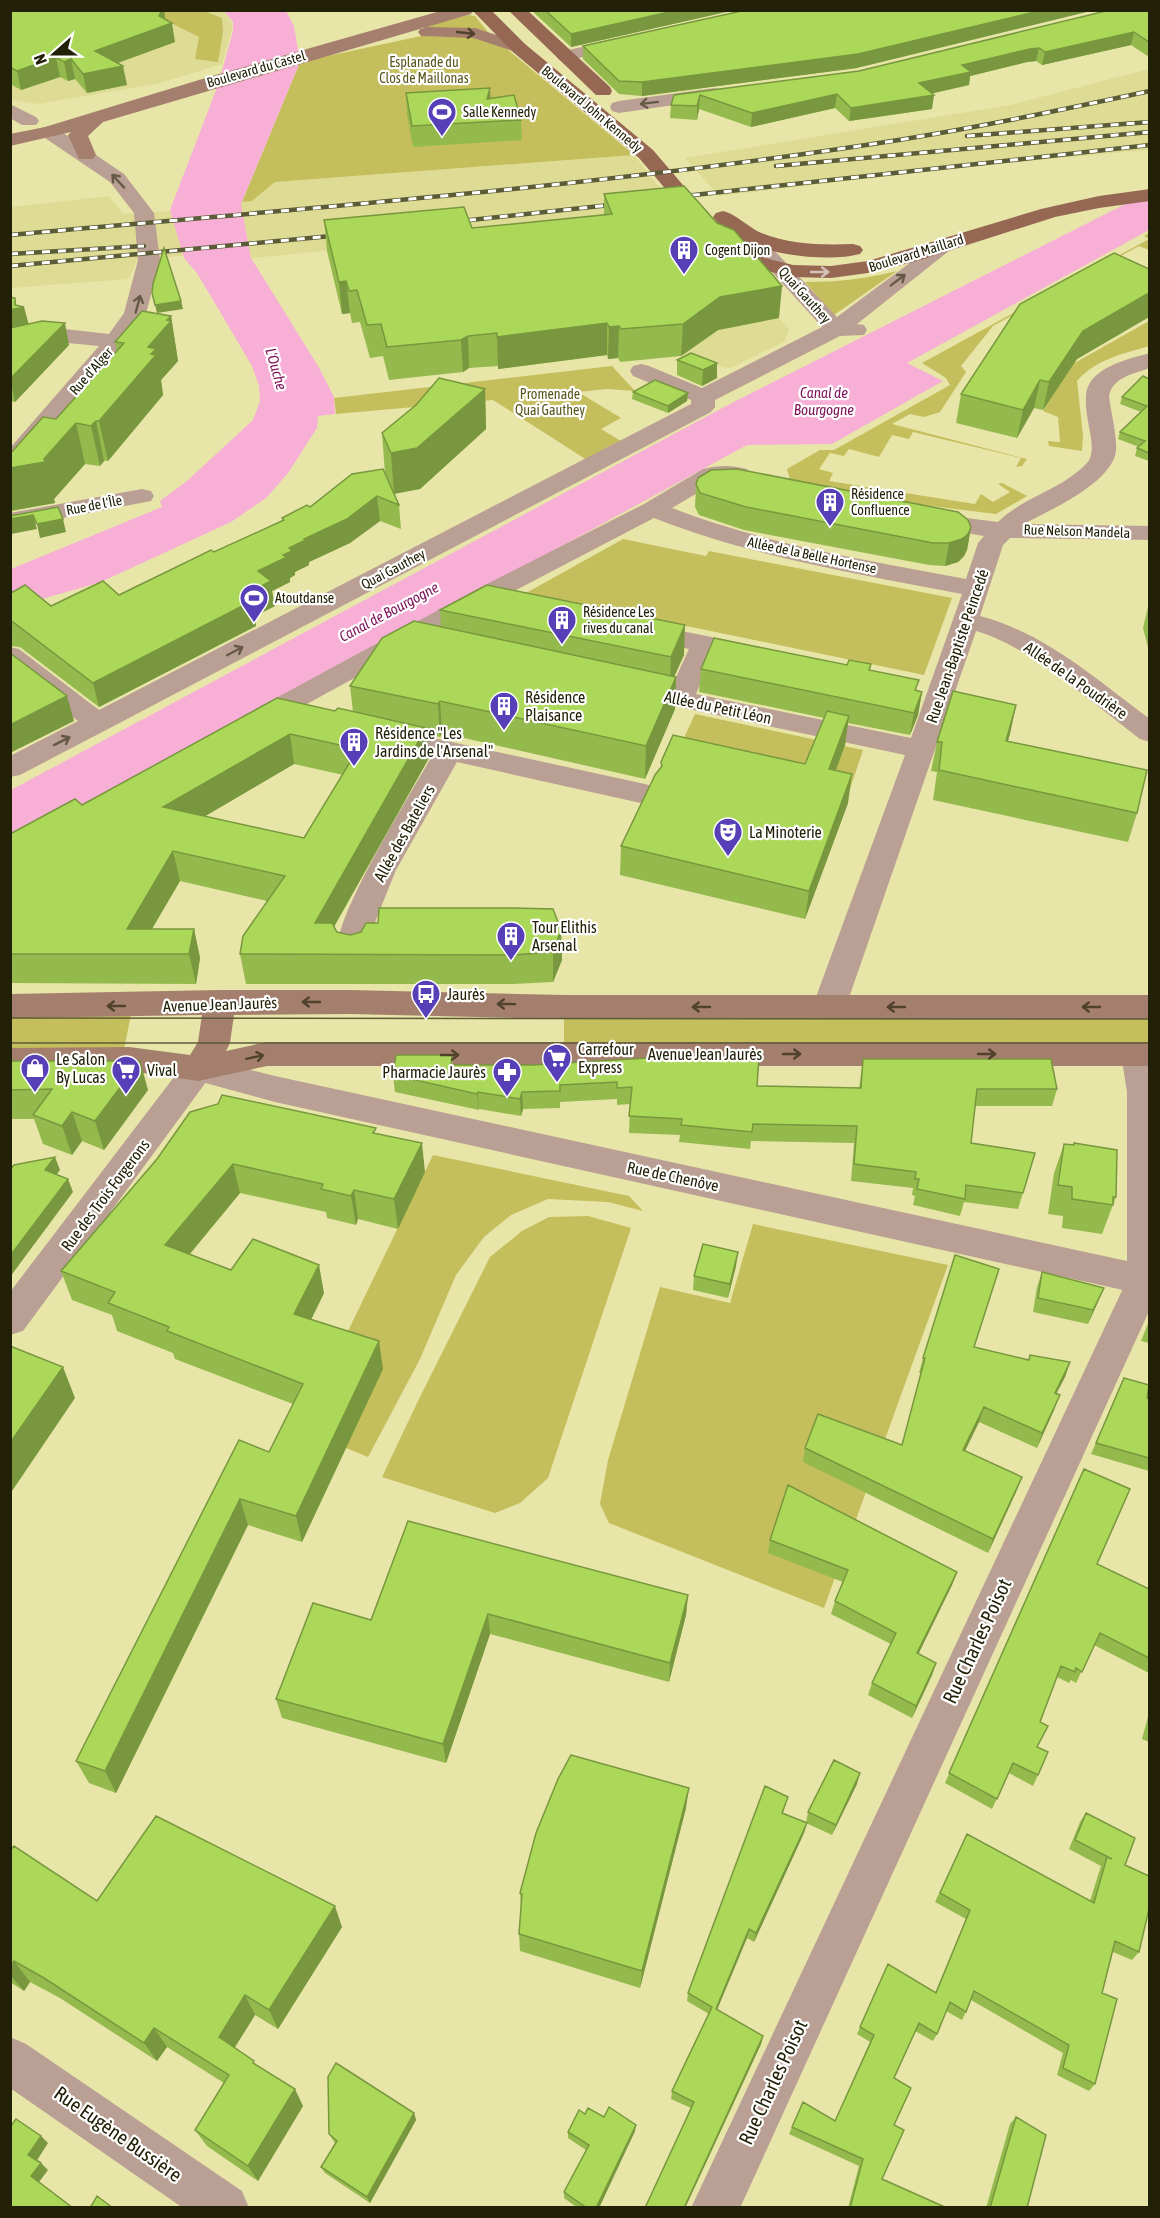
<svg xmlns="http://www.w3.org/2000/svg" width="1160" height="2218" viewBox="0 0 1160 2218" font-family="'Asap Condensed',sans-serif">
<rect width="100%" height="100%" fill="#e8e5a8"/>
<path fill="#dedb95" d="M10 11H224L233 26 222 64 160 83 39 104 11 100Z
M1149 69V150L982 165 719 196 685 158 1010 105Z
M634 155 683 218 789 329 784 342 730 368 698 362 652 341 601 225 251 258 243 250 137 260 129 279 11 288V207L109 196 123 214 171 211 252 201 275 182Z"/>
<path fill="#c4be5c" d="M147 11H204L222 18 223 32 218 62 195 59 199 37Z
M468 15 475 16 488 32 457 28H425L424 26Z
M421 36 469 37 506 48 634 155 275 182 252 201 242 202 300 62Z
M1149 233V250L1139 246 993 326 961 366 966 372 940 412 924 417 910 414 892 424 1027 459 1022 466 1016 467 1021 458 913 432 909 439 892 435 879 457 849 449 844 456 830 453 819 469 833 473 829 481 975 504 981 494 993 502 1010 492 998 484 1002 483 1027 496 996 514 882 500 790 480 787 469 820 450H834L950 385 946 378 922 363 1149 239 1144 236Z
M897 271 834 315 805 282C836 282 866 279 897 271Z
M1149 321V346C1123 354 1096 359 1077 381L1083 435 1082 451 1049 446 1048 441 1060 442 1058 417 1043 411 1071 365Z
M612 366 635 391 607 389 578 392 621 418 601 429 621 441 587 460 493 400 336 414 334 398Z
M623 539 706 556 709 551 952 598 924 675 526 593Z
M695 714 863 750 850 789 678 751Z
M564 1014 1149 1015V1047H564Z
M11 1015H131L124 1049H11Z
M433 1155 629 1196 643 1211 608 1202 548 1199 511 1215 484 1237 456 1275 420 1359 368 1457 346 1448 337 1354Z
M588 1216 631 1228 548 1478 520 1503 495 1513 382 1477 417 1403 490 1257 522 1231 549 1217Z
M753 1224 948 1265 824 1608 609 1523 600 1504 608 1460 660 1287 730 1303Z"/>
<path fill="#f7afd6" d="M224 11H286L294 26 300 62 241 204 251 258 318 366 334 397 335 414 318 416 317 428 288 473 266 498 231 522 101 582 11 608V569L162 507 160 501 187 481 253 420 260 401 259 386 252 366 197 273 184 258 170 210 218 85 233 31V22Z
M1149 192V230L907 363 943 381 832 444 747 445 11 846V790L726 406Z"/>
<g fill="none" stroke-linecap="round" stroke-linejoin="round">
<path fill="#baa094" fill-rule="evenodd" d="M628 37 634 38 637 42 634 46 565 61 559 60 556 56 559 52Z
M715 88 722 90 724 94 722 98 619 113 612 111 610 107 612 103 619 101Z
M10 104 36 117 39 121 36 125H22L10 118Z
M49 126 56 128 124 174 154 213 160 260 146 314 125 346 122 347 98 378 18 468 10 470V448L99 346 47 341 24 346 16 344 13 339 16 334 47 327 109 334 124 313 138 260 134 213 110 182 42 136 39 132 42 128Z
M749 229 756 231 837 317 942 239 949 237 956 239 959 243 857 324 864 325 867 330 864 335 840 336 715 400V407L711 412 108 729 20 775 10 777V756L78 721 10 669V647L19 649 99 710 691 404V400L633 376 630 371 633 366 641 364 649 366 702 388 822 327 742 239 739 235 742 231Z
M1150 353V368C1133 374 1113 377 1109 396 1111 413 1117 434 1116 451 1112 483 1050 510 1024 524L1150 526V540L1010 538 1003 545 980 616C1045 633 1097 680 1150 719V742L1140 739C1096 706 1028 645 976 631L843 1015 832 1019 821 1015 816 1007V997L905 755 622 695 618 689 622 683 632 680 671 688 689 649 633 637 629 631 633 625 642 623 756 646 765 648 769 654 765 660 756 662 713 654 696 694 911 738 962 594C858 574 753 557 654 518L497 600 263 728 253 731 243 728 239 722 243 716 479 588 644 504 703 469C719 465 731 465 747 469L750 474 747 479 738 481 719 480 672 508C767 545 867 560 966 579L978 543 984 536 918 525 915 520 918 515 927 513 998 522C1023 497 1061 490 1086 464 1093 457 1092 447 1091 438 1089 425 1085 410 1086 397 1086 368 1128 359 1150 353Z
M142 489 151 491 154 496 151 501 10 528V513Z
M383 727 645 784 655 787 659 794 655 801 645 804 457 762 396 870 369 937 368 951 364 959 353 962 342 959C341 956 338 954 338 951 331 921 414 788 432 756L373 742 369 736 373 730Z
M1137 1042 1150 1047V1309L740 2208H691L1127 1280V1092L1121 1054 1126 1045Z
M198 1057 209 1060 214 1069 209 1078 23 1331 10 1335V1292L187 1060Z
M10 2037 26 2044 242 2191 249 2208H183L10 2088Z"/>
<path fill="#baa094" fill-rule="evenodd" d="M198 1057 275 1076 1150 1266V1296L275 1102 187 1078 182 1069 187 1060Z"/>
<path fill="#a57f6e" fill-rule="evenodd" d="M444 10H473L471 14 103 122 88 136 96 155 93 159H79L68 135 71 132 10 146V134L45 127 212 76Z
M427 27 475 28 525 44 528 48 525 52 519 53 473 38 421 36 418 32 421 28Z
M220 990H350L564 995H1150V1019H564L350 1014 234 1015 230 1043 226 1051 267 1042H1150V1066H267L198 1081 129 1071 10 1072V1048L129 1047 190 1055 198 1042 202 1015 10 1018V994Z"/>
<path fill="#966853" fill-rule="evenodd" d="M472 10H491L525 44 653 150 730 240 765 258 793 265 831 266 868 261 1041 209 1099 196 1150 189V201L1099 208 1055 217 914 262 868 273 831 278 793 277 750 267 716 248 639 158 513 52Z
M508 10H527L610 87 612 91 610 95H596Z
M723 211C736 214 747 226 759 232 789 245 822 245 853 244L860 246 863 250 860 254C821 264 737 253 713 217L716 213Z"/>
<path stroke="#5c5b37" stroke-width="1.5" d="M10 1018 1150 1019
M10 1043H1150"/>
<g stroke="#5c5b37" stroke-width="4.5">
<path id="rail" d="M967 136 1150 122
M776 166 1150 132
M676 197 1150 145
M452 222 619 204
M10 235C296 209 582 188 866 145 962 131 1056 111 1150 91
M10 254 144 246
M10 266 342 235"/>
</g>
<use href="#rail" stroke="#fff" stroke-width="3" stroke-dasharray="8" stroke-linecap="butt"/>
</g>
<path fill="#94ba4d" fill-rule="evenodd" d="M10 10H164L165 19 175 42 118 63 127 85 87 93 75 79 68 81 60 77 21 90 10 84Z
M531 10H735L571 47Z
M1149 10V57L1131 45 1042 65 1036 61 1027 62 970 76 969 85 932 93V109L849 121 835 108 751 127 699 109 697 120 670 118 671 105 674 95 859 71Z
M583 46 857 68 642 96 619 94 583 59Z
M406 93 521 120 522 140 413 147 407 114Z
M604 194 779 318 718 330 681 356 620 362 618 358 608 359 607 355 498 369V366L469 368 463 372 389 380 383 356 370 358 360 322 352 323 350 313 342 314 327 251 324 220 472 228 604 215Z
M1149 269V317L1077 359 1043 410 1034 408 1017 438 956 423 961 394Z
M10 297 28 324 69 345 15 402 10 401Z
M171 316 178 361 161 380 163 395 108 461H104L100 466 85 464 54 499 55 503 10 511 56 419 117 352 115 342Z
M677 360 717 363V378L702 386 677 375Z
M1149 379V461L1135 456 1137 448 1139 447 1118 439 1120 432 1141 412 1120 404 1122 397Z
M485 389 486 429 420 489 394 493 399 505 401 529 380 521 350 543 309 562V565L295 572V575L290 578V582L272 591 275 606 255 616 256 626 99 707 20 647 10 646V590L13 592 51 606 119 595 282 521V518L310 507 385 474 382 433Z
M633 392 688 393 687 401 668 413 632 399Z
M696 484 971 527 967 550 964 556 958 562 945 566 929 565 744 530 699 515 695 507Z
M1149 603V651L1143 628Z
M440 610 684 655 674 676 676 677 675 709 645 779 442 733 440 737 427 734 429 758 334 927 337 932 350 935 561 930 562 960 553 982 513 984H246L240 954 267 901 180 881 152 929H194L200 958 196 984 10 983V834L82 805 335 711 353 712 350 686 441 627ZM294 764 343 775 304 838 205 816Z
M871 664 870 670 917 691 922 692 918 715 910 735 848 723 845 745 836 771 848 803 805 919 620 875 621 846 661 768V762L805 764 824 718 699 692 701 669Z
M1016 705 1008 741 1137 813 1128 842 933 800 937 772 931 771 937 742Z
M452 1055 453 1065 757 1086 859 1088 863 1059 1057 1089 1052 1106H975L971 1143 1035 1153 1018 1209 964 1202 960 1216 913 1205 915 1196 912 1195 913 1188 851 1181 854 1143 751 1141 750 1149 679 1142 680 1135 629 1133 630 1104 617 1105V1099L560 1102V1108L523 1109 521 1116 479 1109V1110L395 1092 393 1075Z
M10 1061 148 1090 104 1150 82 1141 72 1155 43 1144 34 1119H10Z
M376 1134 425 1172 398 1229 358 1219 356 1225 327 1218 326 1212 240 1193 190 1254 231 1270 324 1293 311 1320 383 1369 302 1542 248 1525 116 1793 89 1783 76 1761 269 1452 293 1404 175 1359 173 1353 117 1331 112 1315 72 1300 61 1271 157 1159Z
M1074 1143 1116 1197 1102 1234 1062 1228 1063 1216 1048 1214 1054 1173 1064 1144 1074 1145Z
M736 1266 728 1298 693 1290 694 1276Z
M1042 1272 1104 1288 1088 1324 1033 1312 1037 1287Z
M1149 1321V1343L1141 1341Z
M974 1347 1028 1360 1030 1355 1070 1362 1065 1377 1056 1393 1054 1410 1037 1448 979 1422 965 1451 1022 1477 1016 1492 988 1553 803 1462 805 1448 902 1445 921 1373H919L923 1358Z
M1124 1378 1147 1398 1149 1399V1471L1091 1454Z
M1084 1469 1097 1564 1149 1589V1673L1094 1645 1076 1683 1071 1680 1069 1683 1057 1677 1040 1722 1038 1747V1775L1033 1786 1009 1773 992 1809 945 1783Z
M770 1540 957 1572 952 1585 918 1654 936 1663 932 1675 912 1718 868 1695 872 1683 891 1644 831 1614 835 1601 843 1582 768 1553Z
M688 1595 686 1615 669 1682 490 1634 446 1763 282 1718 276 1699 371 1620Z
M1149 1713V1742L1142 1739Z
M857 1784 832 1835 806 1823 804 1833 754 1942 747 1938 717 2010 763 2036 761 2044 685 2208H645L691 2108 671 2099 672 2091 709 2014 687 2001 688 1993 788 1797 783 1813 806 1823 808 1812Z
M686 1808 640 1988 520 1951 519 1934 521 1906 520 1893Z
M1086 1813 1125 1865 1139 1952 1132 1960 1113 1952 1102 1993 1095 2084 1089 2091 1057 2075 1063 2053 971 2000 966 2012 962 2020 946 2011 937 2034 933 2041 915 2031 894 2078V2125L882 2179 947 2208H848L859 2166 789 2134 803 2102 835 2121 870 2042 857 2034 888 1964 935 1993 966 1919 935 1902 967 1834 1090 1901 1101 1866 1069 1849 1080 1822Z
M10 1851 97 1901 342 1927 278 2029 255 2015 235 2047 257 2066 303 2106 258 2181 207 2146 195 2130 224 2083 167 2047 157 2061 60 1998 30 1982 24 1991 10 1982Z
M414 2113 416 2120 370 2203 325 2173 321 2167 335 2143 329 2134Z
M585 2114 604 2117 635 2131 599 2208H578L564 2198V2192L586 2150 568 2138V2132Z
M1016 2117 1027 2208H986L1010 2124Z"/>
<path fill="#78973e" d="M162 10H164L166 25 172 23 175 42 98 70 95 51 159 16Z
M678 10H735L571 47V34Z
M1043 10H1095L857 68 642 96V82Z
M1134 32 1131 45 1042 65 1045 52Z
M1039 48 1036 61 1027 62 970 76 969 85 917 97 919 83 962 65 1030 49Z
M56 57 60 77 21 90 17 71Z
M71 59 75 79 68 81 64 62Z
M123 66 127 85 87 93 83 74Z
M490 88 491 109 487 99Z
M837 94 835 108 751 127 752 113Z
M700 95 699 109 697 120V106Z
M934 95 932 109 849 121 851 108Z
M346 281 350 313 342 314 339 282Z
M782 286 779 318 718 330 681 356 683 324 720 297Z
M1149 293V317L1077 359 1043 410 1049 382 1083 331Z
M15 298 17 309 24 307 30 329 10 334V310L15 305Z
M181 301 183 309 157 313 155 305Z
M171 316 178 361 161 380 163 395 108 461 99 421 148 347Z
M65 323 69 345 15 402 10 379Z
M607 323V355L498 369 497 337Z
M619 326 618 358 608 359 609 327Z
M468 336 469 368 463 372 461 340Z
M717 363V378L702 386 703 370Z
M1040 380 1034 408 1017 438 1023 410Z
M485 389 486 429 420 489 394 494 391 453Z
M688 393 687 401 668 413V406Z
M96 421 104 461 100 466 91 426Z
M76 423 85 464 54 499 55 503 10 511V468L44 459Z
M377 496 380 521 350 543 309 562V565L295 572V575L290 578V582L272 591 275 606 255 616 256 626 99 707 93 683 244 595 258 571 283 555 289 548 304 539Z
M33 515 37 529 11 534 10 519Z
M63 519 66 532 40 538 37 524Z
M971 527 967 550 964 556 958 562 945 566 949 543Z
M685 625 684 655 670 686 671 657Z
M676 677 675 709 645 779 646 746Z
M922 692 918 715 910 735 914 713Z
M67 696 74 721 10 753V725Z
M440 701 442 733 440 737 438 704Z
M1016 705 1010 734 999 770 1006 741Z
M849 716 845 745 825 798 829 769Z
M426 728 429 758 319 953 315 923Z
M290 734 294 764 170 837 163 807Z
M852 774 848 803 805 919 809 891Z
M173 851 180 881 137 954 127 929Z
M194 929 200 958 196 984 189 954Z
M561 930 562 960 553 982V952Z
M140 1061 148 1090 104 1150 95 1121Z
M478 1092 479 1109V1110L477 1094Z
M522 1092 523 1109 521 1116 520 1099Z
M72 1112 82 1141 72 1155 62 1126Z
M422 1143 425 1172 398 1229 394 1199Z
M55 1157 60 1170 50 1183 45 1170Z
M233 1164 240 1193 173 1274 165 1245Z
M68 1179 73 1192 10 1277V1256Z
M354 1190 358 1219 356 1225 351 1196Z
M738 1252 736 1266 728 1298 730 1284Z
M319 1265 324 1293 300 1342 294 1314Z
M1104 1288 1098 1302 1088 1324 1093 1310Z
M379 1341 383 1369 302 1542 296 1516Z
M1070 1362 1065 1377 1049 1408 1055 1393Z
M63 1367 75 1398 10 1494V1443Z
M1060 1395 1054 1410 1037 1448 1042 1433Z
M984 1407 979 1422 958 1465 963 1450Z
M1022 1477 1016 1492 988 1553 993 1539Z
M240 1499 248 1525 116 1793 105 1771Z
M957 1572 952 1585 913 1665 917 1653Z
M688 1595 686 1615 669 1682 670 1663Z
M488 1614 490 1634 446 1763 443 1744Z
M936 1663 932 1675 912 1718 916 1706Z
M860 1773 857 1784 832 1835 836 1825Z
M689 1788 686 1808 640 1988 642 1971Z
M807 1823 804 1833 754 1942 756 1933Z
M335 1906 342 1927 278 2029 269 2010Z
M749 1929 747 1938 714 2017 716 2009Z
M14 1961 30 1982 24 1991 10 1975V1966Z
M245 1995 255 2015 230 2055 219 2037Z
M154 2028 167 2047 157 2061 144 2043Z
M763 2036 761 2044 685 2208H684Z
M295 2089 303 2106 258 2181 248 2166Z
M414 2113 416 2120 370 2203 367 2197Z
M636 2125 635 2131 599 2208H596Z
M41 2136 48 2143 36 2162 28 2155Z
M41 2163 48 2170 39 2182 31 2176Z"/>
<path fill="#acd859" stroke="#78973e" stroke-width="1.5" fill-rule="evenodd" d="M10 10H162L159 16 172 23 95 51 123 66 83 74 71 59 64 62 56 57 17 71 10 67Z
M545 10H678L571 34Z
M746 10H1043L858 54 642 82 619 81 583 46Z
M1110 10H1149V42L1134 32 1045 52 1039 48 1030 49 962 65 971 72 919 83 934 95 851 108 837 94 752 113 700 95 697 106 671 105 674 95 859 71Z
M490 88 487 99 514 95 521 120 412 126 406 93Z
M684 186 717 223 734 230 782 286 720 297 683 324 621 329 619 326 609 327 607 323 497 337V333L468 336 461 340 387 347 381 324 367 325 357 290 349 291 346 281 339 282 324 220 464 207 472 228 612 214 604 194Z
M164 248 181 301 155 305 152 293 153 284Z
M1114 253 1149 269V293L1083 331 1049 382 1040 380 1023 410 961 394 1020 304Z
M10 297 15 298V305L24 307 10 310Z
M142 311 171 316 167 320 171 321 148 347 156 349 151 354 156 355 99 421H96L91 426 76 423 44 459 45 462 10 468V454L43 417 56 419 124 343 115 342Z
M42 321 65 323 10 379V328Z
M691 353 717 363 703 370 677 360Z
M1143 376 1149 379V453L1137 448 1145 441 1120 432 1147 406 1122 397Z
M439 378 485 389 417 448 391 453 382 433 416 405Z
M655 380 688 393 668 406 633 392Z
M383 469 399 505 377 496 347 519 304 539 306 540 289 548 292 551 283 555 287 557 258 571 271 581 244 595 252 601 93 683 13 622H10V590L13 592 25 585 51 606 103 581 119 595 211 550 214 552 284 520 282 518 307 505 310 507 352 474Z
M737 469 958 512 968 520 971 527 968 534 962 539 949 543H933L746 507 700 493 696 484 698 478 711 470Z
M58 507 63 519 37 524 33 515 10 519V516Z
M487 585 685 625 671 657 440 610Z
M414 621 676 677 646 746 440 701 438 704 350 686 382 638Z
M714 638 847 665 849 660 871 664 869 670 919 680 915 690 922 692 914 713 701 669Z
M10 653 67 696 10 725Z
M953 691 1016 705 1006 741 1147 770 1137 813 939 770 942 742H937Z
M277 698 335 711 338 708 426 728 315 923H332L337 932 350 935 361 932 366 923H378L379 908H514L553 909 561 930 553 952 512 955 240 954 243 936 285 876 173 851 127 929H194L189 954H10V834L75 799 82 805ZM290 734 358 749 304 838 163 807Z
M827 711 849 716 829 769 852 774 809 891 621 846 655 775 662 766 661 762 673 735 805 764Z
M396 1055H452L451 1065H533L648 1058H759L757 1086 861 1088 863 1059H1051L1057 1089H977L971 1143 1035 1153 1023 1193 966 1185 965 1199 917 1189 919 1179H915L916 1172 854 1164 857 1126 753 1124 752 1132 681 1125 682 1119 629 1116 632 1087 617 1088V1082L560 1085V1091L522 1092 520 1099 478 1092 477 1094 393 1075Z
M10 1061H140L95 1121 72 1112 62 1126 33 1115 52 1089 10 1090Z
M222 1095 376 1128 373 1133 422 1143 394 1199 354 1190 351 1196 321 1189 323 1184 233 1164 165 1245 231 1270 253 1239 319 1265 294 1314 379 1341 296 1516 240 1499 105 1771 76 1761 239 1440 269 1452 303 1384 167 1331 169 1327 108 1303 115 1292 61 1271 157 1159 190 1112 218 1104Z
M1074 1143 1117 1150 1116 1197H1113V1205L1072 1199V1187L1058 1185 1064 1144 1074 1145Z
M55 1157 45 1170 68 1179 10 1256V1170L14 1165Z
M703 1244 738 1252 730 1284 694 1276Z
M955 1255 999 1269 974 1347 1029 1360 1030 1355 1070 1362 1055 1393 1060 1395 1042 1433 984 1407 963 1450 1022 1477 993 1539 805 1448 818 1414 902 1445 925 1358H923Z
M1042 1272 1104 1288 1093 1310 1038 1298Z
M10 1346 63 1367 10 1443Z
M1124 1378 1149 1385 1147 1398 1149 1399V1458L1096 1443Z
M1084 1469 1130 1489 1097 1564 1149 1589V1658L1100 1633 1082 1672 1076 1668 1075 1672 1061 1666 1040 1722 1048 1726 1037 1747 1048 1752 1038 1775 1013 1763 997 1799 949 1773Z
M788 1485 957 1572 917 1653 936 1663 916 1706 872 1683 896 1633 835 1601 848 1570 770 1540Z
M408 1521 688 1595 670 1663 488 1614 443 1744 276 1699 313 1603 371 1620Z
M571 1755 689 1788 642 1971 519 1934 522 1894 520 1893 536 1833 558 1779Z
M834 1760 860 1773 836 1825 808 1812Z
M765 1786 788 1797 782 1813 807 1823 756 1933 749 1929 716 2009 763 2036 684 2208H645L694 2102 672 2091 712 2007 688 1993Z
M1086 1813 1135 1838 1125 1865 1149 1876V1909L1139 1952 1115 1941 1102 1993 1117 1999 1095 2084 1063 2068 1069 2045 974 1991 966 2012 950 2002 937 2034 919 2023 894 2078 911 2088 894 2125 904 2130 882 2179 947 2208H850L863 2159 792 2127 803 2102 835 2121 874 2035 860 2027 888 1964 936 1993 970 1910 940 1893 967 1834 1094 1903 1107 1857 1112 1859 1075 1840Z
M156 1816 335 1906 269 2010 245 1995 219 2037 254 2061 253 2063 295 2089 248 2166 195 2130 229 2075 154 2028 144 2043 44 1978 14 1961 10 1966V1851L14 1846 97 1901Z
M336 2063 414 2113 367 2197 321 2167 337 2141 329 2134 328 2077Z
M609 2107 636 2125 596 2208H587L564 2192 589 2145 568 2132 579 2110 585 2114 588 2108 604 2117Z
M1016 2117 1046 2135 1027 2208H990Z
M16 2119 41 2136 28 2155 41 2163 31 2176 73 2208H10V2127Z
M97 2196 113 2208H90Z"/>
<defs><path id="oneway-shaft" d="M-6 0H5M1.5-3L5.5 0L1.5 3" fill="none" stroke-width="1.6" stroke-linecap="round" stroke-linejoin="round" transform="scale(1.5)"/></defs>
<g stroke="#50422c">
<use href="#oneway-shaft" transform="translate(466 33) rotate(6)"/>
<use href="#oneway-shaft" transform="translate(311 1002) rotate(-180)"/>
<use href="#oneway-shaft" transform="translate(506 1004) rotate(-179)"/>
<use href="#oneway-shaft" transform="translate(116 1006) rotate(180)"/>
<use href="#oneway-shaft" transform="translate(701 1007) rotate(-180)"/>
<use href="#oneway-shaft" transform="translate(896 1007) rotate(-180)"/>
<use href="#oneway-shaft" transform="translate(1091 1007) rotate(-180)"/>
<use href="#oneway-shaft" transform="translate(792 1054)"/>
<use href="#oneway-shaft" transform="translate(987 1054)"/>
<use href="#oneway-shaft" transform="translate(450 1055)"/>
<use href="#oneway-shaft" transform="translate(255 1057) rotate(-12)"/>
</g>
<g stroke="#665a47">
<use href="#oneway-shaft" transform="translate(649 103) rotate(173)"/>
<use href="#oneway-shaft" transform="translate(118 181) rotate(-133)"/>
<use href="#oneway-shaft" transform="translate(898 280) rotate(-37)"/>
<use href="#oneway-shaft" transform="translate(138 304) rotate(-75)"/>
<use href="#oneway-shaft" transform="translate(235 651) rotate(-28)"/>
<use href="#oneway-shaft" transform="translate(62 741) rotate(-27)"/>
</g>
<use stroke="#d5c3ba" href="#oneway-shaft" transform="translate(820 272)"/>
<defs>
<g id="stadium-pin" transform="scale(1.5)"><path d="M0 17L-7.5 6A9.5 9.5 0 1 1 7.5 6Z" fill="#563fb7" stroke="#fff"/><path d="M0-5a6.5 5 0 1 0 0 10a6.5 5 0 1 0 0-10ZM-3.5-1.8h7v3.6h-7Z" fill="#fff"/></g>
<g id="building-pin" transform="scale(1.5)"><path d="M0 17L-7.5 6A9.5 9.5 0 1 1 7.5 6Z" fill="#563fb7" stroke="#fff"/><path d="M-4-6H4V6H1V3H-1V6H-4ZM-2.5-4.3h1.7v1.8h-1.7ZM.8-4.3h1.7v1.8H.8ZM-2.5-1h1.7V.8h-1.7ZM.8-1h1.7V.8H.8Z" fill="#fff"/></g>
<g id="theatre-pin" transform="scale(1.5)"><path d="M0 17L-7.5 6A9.5 9.5 0 1 1 7.5 6Z" fill="#563fb7" stroke="#fff"/><path d="M-5-5.5Q0-4 5-5.5V0Q5 5 0 6Q-5 5-5 0ZM-3.3-2.5H-1v1.5H-3.3ZM1-2.5H3.3v1.5H1ZM-2.8 1Q0 5.5 2.8 1Z" fill="#fff"/></g>
<g id="bus-pin" transform="scale(1.5)"><path d="M0 17L-7.5 6A9.5 9.5 0 1 1 7.5 6Z" fill="#563fb7" stroke="#fff"/><path d="M-5-6H5V4H4V6H2V4H-2V6H-4V4H-5ZM-3.5-4V0h7V-4ZM-3.5 1.2v1.5H-2V1.2ZM2 1.2v1.5H3.5V1.2Z" fill="#fff"/></g>
<g id="supermarket-pin" transform="scale(1.5)"><path d="M0 17L-7.5 6A9.5 9.5 0 1 1 7.5 6Z" fill="#563fb7" stroke="#fff"/><path d="M-6-5.5h2.5l.6 2H6L4.5 2H-2.5L-4.4-4H-6ZM-1.5 3.2a1.3 1.3 0 1 0 .1 0ZM3 3.2a1.3 1.3 0 1 0 .1 0Z" fill="#fff"/></g>
<g id="shop-pin" transform="scale(1.5)"><path d="M0 17L-7.5 6A9.5 9.5 0 1 1 7.5 6Z" fill="#563fb7" stroke="#fff"/><path d="M-5-2.5h2.3a2.7 3.5 0 0 1 5.4 0H5L5.5 6h-11ZM-1.5-2.5h3a1.5 2.3 0 0 0-3 0Z" fill="#fff"/></g>
<g id="pharmacy-pin" transform="scale(1.5)"><path d="M0 17L-7.5 6A9.5 9.5 0 1 1 7.5 6Z" fill="#563fb7" stroke="#fff"/><path d="M-2-6h4v4h4v4h-4v4h-4v-4h-4v-4h4Z" fill="#fff"/></g>
</defs>
<g fill-rule="evenodd">
<use href="#stadium-pin" x="442" y="112"/>
<use href="#building-pin" x="684" y="250"/>
<use href="#building-pin" x="830" y="502"/>
<use href="#stadium-pin" x="254" y="598"/>
<use href="#building-pin" x="562" y="620"/>
<use href="#building-pin" x="504" y="706"/>
<use href="#building-pin" x="354" y="742"/>
<use href="#theatre-pin" x="728" y="832"/>
<use href="#building-pin" x="511" y="936"/>
<use href="#bus-pin" x="426" y="994"/>
<use href="#supermarket-pin" x="557" y="1058"/>
<use href="#shop-pin" x="35" y="1068"/>
<use href="#supermarket-pin" x="126" y="1070"/>
<use href="#pharmacy-pin" x="507" y="1072"/>
</g>
<g text-anchor="middle" stroke-width="4.5" stroke-linejoin="round" paint-order="stroke">
<g font-size="14" fill="#5a571e" stroke="#fff">
<text x="424" y="67">Esplanade du<tspan x="424" dy="16">Clos de Maillonas</tspan></text>
<text x="550" y="399">Promenade<tspan x="550" dy="16">Quai Gauthey</tspan></text>
</g>
<g font-size="14" fill="#222108" stroke="#fff">
<text transform="translate(256 69) rotate(-16)" y="5">Boulevard du Castel</text>
<text transform="translate(592 109) rotate(40)" y="5">Boulevard John Kennedy</text>
<text transform="translate(916 253) rotate(-17)" y="5">Boulevard Maillard</text>
<text transform="translate(805 295) rotate(48)" y="5">Quai Gauthey</text>
<text transform="translate(91 371) rotate(-49)" y="5">Rue d'Alger</text>
<text transform="translate(94 505) rotate(-11)" y="5">Rue de l'Île</text>
<text transform="translate(1077 531) rotate(2)" y="5">Rue Nelson Mandela</text>
<text transform="translate(812 555) rotate(12)" y="5">Allée de la Belle Hortense</text>
<text transform="translate(393 569) rotate(-28)" y="5">Quai Gauthey</text>
</g>
<g font-size="14" fill="#222108" stroke="#fff" text-anchor="start">
<text x="463" y="117">Salle Kennedy</text>
<text x="705" y="255">Cogent Dijon</text>
<text x="851" y="499">Résidence<tspan x="851" dy="16">Confluence</tspan></text>
<text x="275" y="603">Atoutdanse</text>
<text x="583" y="617">Résidence Les<tspan x="583" dy="16">rives du canal</tspan></text>
</g>
<g font-size="15" font-style="italic" fill="#7c1359" stroke="#fff">
<text transform="translate(276 369) rotate(74)" y="5">L'Ouche</text>
<text x="824" y="398">Canal de<tspan x="824" dy="17">Bourgogne</tspan></text>
<text transform="translate(389 612) rotate(-28)" y="5">Canal de Bourgogne</text>
</g>
<g font-size="16" fill="#222108" stroke="#fff">
<text transform="translate(957 646) rotate(-71)" y="6">Rue Jean-Baptiste Peincedé</text>
<text transform="translate(1076 680) rotate(35)" y="6">Allée de la Poudrière</text>
<text transform="translate(718 707) rotate(12)" y="6">Allée du Petit Léon</text>
<text transform="translate(404 833) rotate(-61)" y="6">Allée des Bateliers</text>
<text transform="translate(220 1004) rotate(-2)" y="6">Avenue Jean Jaurès</text>
<text x="705" y="1060">Avenue Jean Jaurès</text>
<text transform="translate(673 1176) rotate(12)" y="6">Rue de Chenôve</text>
<text transform="translate(105 1195) rotate(-53)" y="6">Rue des Trois Forgerons</text>
</g>
<g font-size="16" fill="#222108" stroke="#fff" text-anchor="start">
<text x="525" y="703">Résidence<tspan x="525" dy="18">Plaisance</tspan></text>
<text x="375" y="739">Résidence "Les<tspan x="375" dy="18">Jardins de l'Arsenal"</tspan></text>
<text x="749" y="838">La Minoterie</text>
<text x="532" y="933">Tour Elithis<tspan x="532" dy="18">Arsenal</tspan></text>
<text x="447" y="1000">Jaurès</text>
<text x="578" y="1055">Carrefour<tspan x="578" dy="18">Express</tspan></text>
<text x="56" y="1065">Le Salon<tspan x="56" dy="18">By Lucas</tspan></text>
<text x="147" y="1076">Vival</text>
<text x="486" y="1078" text-anchor="end">Pharmacie Jaurès</text>
</g>
<g font-size="20" fill="#222108" stroke="#fff">
<text transform="translate(977 1641) rotate(-65)" y="7">Rue Charles Poisot</text>
<text transform="translate(773 2082) rotate(-65)" y="7">Rue Charles Poisot</text>
<text transform="translate(118 2134) rotate(35)" y="7">Rue Eugène Bussière</text>
</g>
</g>
<rect width="1160" height="2218" fill="none" stroke="#222108" stroke-width="24"/>
<g transform="translate(54 54) rotate(249)" stroke="#ffffff" stroke-width="4.5" paint-order="stroke">
<path d="M0-4.5L10 22L0 15L-10 22Z" fill="#222108"/>
<text y="-9" font-size="16" font-weight="bold" text-anchor="middle" fill="#222108">N</text>
</g>
</svg>
